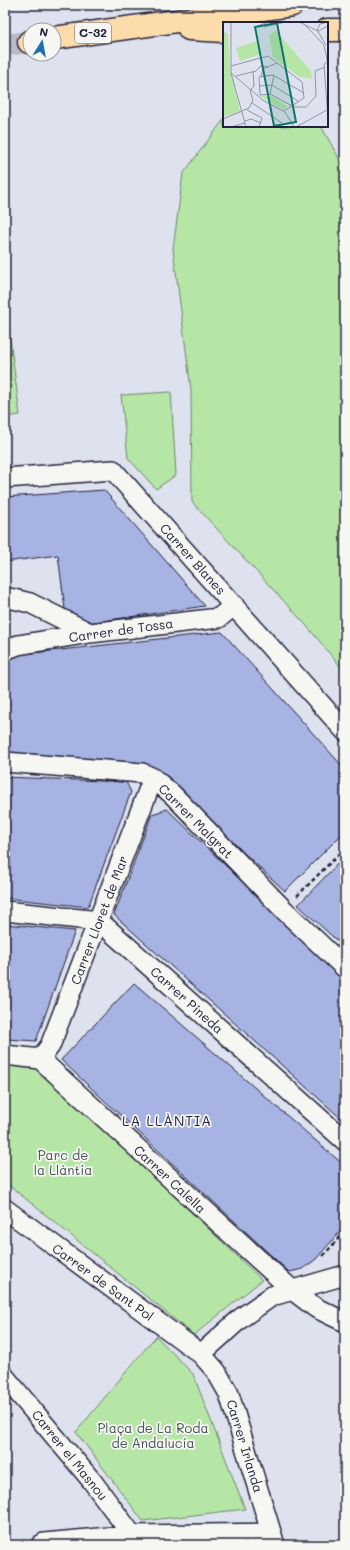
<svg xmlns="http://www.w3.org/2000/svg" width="350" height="1550" viewBox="0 0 350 1550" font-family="Mali,sans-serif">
<rect width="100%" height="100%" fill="#dee2ee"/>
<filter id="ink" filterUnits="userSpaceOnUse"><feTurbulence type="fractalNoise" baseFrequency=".025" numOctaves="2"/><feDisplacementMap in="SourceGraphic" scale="8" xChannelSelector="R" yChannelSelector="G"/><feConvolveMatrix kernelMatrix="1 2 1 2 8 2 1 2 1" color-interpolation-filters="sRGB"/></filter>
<g filter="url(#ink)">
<path fill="#b6e6a5" stroke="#6c8470" d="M224 119V126H321L345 169V672L306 625 192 502 191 389 173 249 183 174Z
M5 300 20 415 5 417Z
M171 392 176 475 156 489 128 458 121 395Z
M5 1061 36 1064 262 1280 194 1335 5 1182Z
M156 1336 193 1374 245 1509 143 1521 76 1432Z"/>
<path fill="#a6b3e3" stroke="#22223b" d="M104 490 205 606 88 623 65 609 58 555 5 562V497Z
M222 632 345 769V831L285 891 150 766 5 755V658L15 655Z
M5 777 126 782 131 792 88 907 5 898Z
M167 809 345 981V1122L114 915 152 814Z
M345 856V948L298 905Z
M5 924 75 931 36 1041 5 1039Z
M134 983 345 1166V1226L316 1259 303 1269 289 1272 61 1060Z"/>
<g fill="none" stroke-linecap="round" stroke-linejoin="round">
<path stroke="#b8bcca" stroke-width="22" stroke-dasharray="22 11" stroke-linecap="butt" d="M5 45 29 42"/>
<g stroke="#22223b" stroke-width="22">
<path id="street" d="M5 478 113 470 345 731
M5 597 30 603 90 633
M5 650 18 645 90 633 219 618 234 605
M5 762 142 773 153 778 173 795 284 910 345 968
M5 911 99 921 345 1141
M5 1055 40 1059 291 1289 316 1308 345 1322
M40 1059 50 1046 153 778
M5 1209 201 1354 216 1371 229 1394 275 1545
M201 1354 241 1318 272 1296 345 1275
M5 1377 92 1481 132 1535
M41 1545 44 1543 132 1535 271 1533"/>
</g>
<g stroke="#22223b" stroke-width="25">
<path id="highway" d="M189 29 224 31
M327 30H345
M54 38 292 5
M29 42H30"/>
</g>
<path stroke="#22223b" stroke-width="2.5" stroke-dasharray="4 3" stroke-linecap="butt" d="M297 896 345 848
M323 1256 345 1231"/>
<use href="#street" stroke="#f6f6f2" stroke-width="19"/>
<use href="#highway" stroke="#fddcac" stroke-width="22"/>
</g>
</g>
<g text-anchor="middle" stroke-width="3.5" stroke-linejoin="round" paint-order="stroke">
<rect fill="#f6f6f2" stroke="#626272" stroke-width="1" x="75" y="23" width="36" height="20" rx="3"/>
<g font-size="12" font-weight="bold" fill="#22223b">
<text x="93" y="37">C-32</text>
</g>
<g font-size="13" fill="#22223b" stroke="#f6f6f2">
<text transform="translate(193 559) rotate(48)" y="5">Carrer Blanes</text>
<text transform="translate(121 630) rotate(-8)" y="5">Carrer de Tossa</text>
<text transform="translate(196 821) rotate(45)" y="5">Carrer Malgrat</text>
<text transform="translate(99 920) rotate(-69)" y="5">Carrer Lloret de Mar</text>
<text transform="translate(187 1000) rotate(42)" y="5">Carrer Pineda</text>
<text transform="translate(170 1179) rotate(43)" y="5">Carrer Calella</text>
<text transform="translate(103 1282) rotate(36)" y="5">Carrer de Sant Pol</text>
<text transform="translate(245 1446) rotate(73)" y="5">Carrer Irlanda</text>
<text transform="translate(70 1455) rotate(51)" y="5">Carrer el Masnou</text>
</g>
<g font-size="13" fill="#475356" stroke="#f6f6f2">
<text x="63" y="1160">Parc de<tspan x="63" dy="15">la Llàntia</tspan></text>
<text x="153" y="1433">Plaça de La Roda<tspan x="153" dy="15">de Andalucía</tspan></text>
</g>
<g font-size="14" letter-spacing="1" fill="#22223b" stroke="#f6f6f2">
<text x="167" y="1126">LA LLÀNTIA</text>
</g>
</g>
<g transform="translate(223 22)">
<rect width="105" height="105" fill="#dee2ee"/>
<path d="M0 8 5 13 7 45 17 90 0 95ZM52 8 88 49 89 57 75 54 50 35 46 14ZM34 19 38 32 17 39 13 26ZM47 73 64 84 61 88 37 74Z" fill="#b6e6a5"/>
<path fill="none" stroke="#9395a6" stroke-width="1" d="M8 0V51L23 105M76 0 95 9 105 4M82 3 101 23 104 37M34 4 46 0M41 5 63 0M103 23 94 8 97 2 105 0M104 37 105 54M103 40 101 43 105 96M8 44 45 34 79 60 81 76 61 89M8 51 41 79 62 90 71 105M13 54 33 49 38 44 45 45M38 54 40 47 54 41M36 64 49 63 75 79M47 72 51 53M37 73 47 72 71 85H83L93 74 92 49 102 45M37 73 36 55 50 53 81 71M29 81 59 101M24 88 39 96 36 105M0 97 26 86 30 78 27 69 31 64 30 49M22 99 28 97 38 101M8 105 22 101M52 105 68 100M73 105 104 88"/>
<path fill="#0f766e" fill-opacity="0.15" stroke="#0f766e" stroke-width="2" d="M54 1 73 100 51 104 32 5Z"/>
<rect width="105" height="105" fill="none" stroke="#22223b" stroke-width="2"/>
</g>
<rect width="350" height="1550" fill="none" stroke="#f6f6f2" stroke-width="20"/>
<rect x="10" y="10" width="330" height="1530" fill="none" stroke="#22223b" stroke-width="1.5" filter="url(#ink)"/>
<g transform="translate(42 42) rotate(11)"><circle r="19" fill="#f6f6f2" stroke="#a1a1a9"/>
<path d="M0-3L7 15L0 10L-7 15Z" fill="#1f6fb2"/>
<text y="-6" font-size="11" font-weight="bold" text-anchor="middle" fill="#22223b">N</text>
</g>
</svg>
